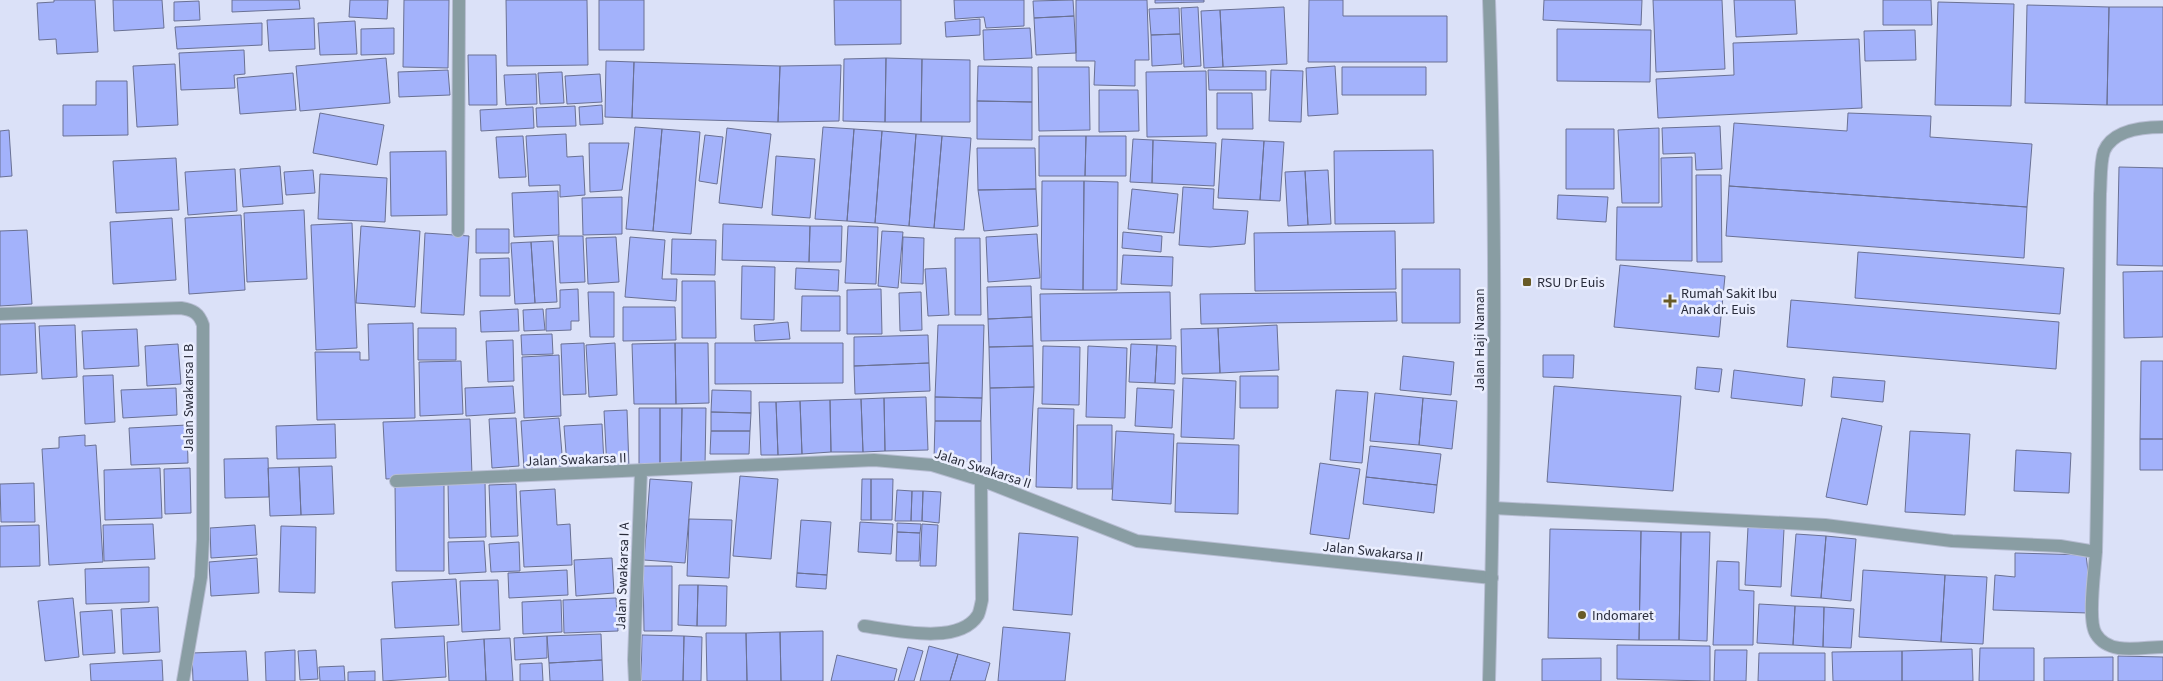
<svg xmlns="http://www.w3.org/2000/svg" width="2163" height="681" viewBox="0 0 2163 681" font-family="'Source Sans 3',sans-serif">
<rect width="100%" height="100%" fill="#dbe1f8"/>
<path fill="#a3b2fb" stroke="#6a7194" d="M54 0H95L98 52 57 54 56 39 39 40 37 3 54 2Z
M113 0H162L164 28 114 31Z
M232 0H299L300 9 232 12Z
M350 0H388L387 19 349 17Z
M404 0H449L448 68 403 67Z
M506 0H587L588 65 507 66Z
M599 0H644V50H599Z
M834 0H901V44L835 45Z
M954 0H1024V26L986 28 984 17 955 19Z
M1073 0 1074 16 1034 18 1033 1Z
M1076 0H1147L1149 60H1135V86L1094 85 1095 61H1076Z
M1155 0H1204V2L1155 3Z
M1309 0H1343V16H1447V62H1308Z
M1544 0H1642L1641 25 1543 20Z
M1653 0H1722L1725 69 1656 72Z
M1734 0H1795L1797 34 1736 37Z
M1883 0H1931L1932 25H1883Z
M199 1 200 20 174 21V2Z
M1938 2 2014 4 2011 106 1935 105Z
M2027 5 2109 7 2107 105 2025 103Z
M1198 7 1201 66 1184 67 1181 8Z
M1284 7 1287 64 1223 67 1220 10Z
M2109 7H2163V105H2107Z
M1179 8 1180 34 1151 35 1149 9Z
M1220 10 1223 67 1204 68 1201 11Z
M1074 16 1076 53 1036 55 1034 18Z
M314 18 315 49 269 51 267 20Z
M980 19V35L946 37 945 22Z
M355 21 357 54 320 55 318 23Z
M262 23V45L177 49 175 27Z
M394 28V54L361 55V29Z
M1030 28 1032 58 984 60 983 30Z
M1557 29 1651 30 1650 82 1557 81Z
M1915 30 1916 60 1865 61 1864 31Z
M1180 34 1182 64 1152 66 1151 35Z
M1859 39 1862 108 1658 118 1656 79 1734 75 1733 43Z
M244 50 245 74 234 75 235 88 181 90 179 53Z
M468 55H496L497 105H469Z
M386 58 390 103 300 111 296 66Z
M886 58 922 59 921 122H885Z
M886 58 885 122 843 121 844 59Z
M922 59 970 60V122H921Z
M606 61 634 62 632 118 605 117Z
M634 62 780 66 778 122 632 118Z
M175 64 178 125 137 127 133 66Z
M841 65 839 121 778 122 780 66Z
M978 66 1032 67V102L977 101Z
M1335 66 1338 114 1308 116 1306 68Z
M1038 67H1089L1090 130 1039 131Z
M1342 67H1426V95H1342Z
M448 70 450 95 399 97 398 72Z
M1208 70 1266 71V90H1209Z
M1271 70 1303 71 1301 122 1269 121Z
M1206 71 1207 136 1147 137 1146 72Z
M562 72 564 103 540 104 538 73Z
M293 73 296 110 240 114 237 78Z
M536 74 537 104 506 105 504 75Z
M600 74 602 102 567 104 565 76Z
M96 81H127L128 135 63 136V105H96Z
M1099 90H1138L1139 131 1099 132Z
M1217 93H1252L1253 129H1217Z
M977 101 1032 102V140L977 139Z
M602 105 603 124 580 125 579 107Z
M575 106 576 126 537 127 536 108Z
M533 107 534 128 481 131 480 110Z
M320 113 384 125 377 165 313 153Z
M1848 113 1931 116 1930 137 2032 144 2027 207 1729 186 1734 123 1847 131Z
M1720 126 1722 169 1696 170 1695 153 1663 154 1662 128Z
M635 127 662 129 653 231 626 229Z
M823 127 854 129 847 221 815 219Z
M727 128 771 134 762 208 719 203Z
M1659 128V203H1622L1618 130Z
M662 129 700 132 691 234 653 231Z
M854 129 882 131 875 223 847 221Z
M1566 129H1614V189H1566Z
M9 130 12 176 0 177V131Z
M882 131 916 134 909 226 875 223Z
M566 134 567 157 583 156 585 195 560 197V185L529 186 526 136Z
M916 134 942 136 934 228 909 226Z
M705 135 723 137 717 184 699 181Z
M523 136 526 177 499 178 496 137Z
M942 136 971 138 964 230 934 228Z
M1039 136H1086L1085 176H1039Z
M1086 136H1126V176H1085Z
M1133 139 1153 140 1152 183 1130 182Z
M1222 139 1264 141 1260 200 1218 198Z
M1153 140 1216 143 1214 186 1152 183Z
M1264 141 1284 142 1280 201 1260 200Z
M589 143H629L622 190 590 192Z
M977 148H1035L1036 189 978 190Z
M1433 150 1434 223 1335 224 1334 151Z
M446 151 447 215 391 216 390 152Z
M776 156 815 159 810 218 772 215Z
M1692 157V261L1616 260 1617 207H1662L1661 158Z
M176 158 179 210 116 213 113 161Z
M280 166 283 204 243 207 240 169Z
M2119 167 2163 168V266L2117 265Z
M235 169 237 211 188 215 185 172Z
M313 170 315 193 286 195 284 172Z
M1328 170 1331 224 1308 225 1305 171Z
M1305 171 1308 225 1288 226 1285 172Z
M320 174 387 178 385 222 318 219Z
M1696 175H1721L1722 262H1697Z
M1042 181H1084L1083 290 1041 289Z
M1084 181 1118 182 1117 290H1083Z
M1729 186 2027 207 2024 258 1726 236Z
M1183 187 1214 189 1213 209 1248 211 1245 244 1210 247 1179 245Z
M1036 189 1038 226 984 231 978 190Z
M1132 189 1178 194 1174 233 1128 229Z
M558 191 559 235 514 237 512 193Z
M1558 195 1608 197 1606 222 1557 219Z
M622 197V234L583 235 582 198Z
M304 210 307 279 247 282 244 213Z
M241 215 245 290 189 294 185 218Z
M172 218 176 280 113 284 110 222Z
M352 223 357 348 316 350 311 225Z
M723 224 810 226 809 262 722 260Z
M361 226 420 231 415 307 356 303Z
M810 226H842L841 262H809Z
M848 226 878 227 876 284 845 283Z
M476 229H509V253H476Z
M27 230 32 304 0 306V231Z
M882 231 903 232 898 288 878 286Z
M1395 231 1396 289 1255 291 1254 233Z
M1123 232 1162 236 1161 252 1122 248Z
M425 233 469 236 464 315 421 313Z
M1037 234 1040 278 988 282 986 237Z
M558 236H583L585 282 560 283Z
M616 237 619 282 588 284 586 238Z
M630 237 665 240 662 279H677L676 301 625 297Z
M903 237 924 238 923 284 901 283Z
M955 238H980L981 315H955Z
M672 239 716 240 715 275 671 274Z
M553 241 557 302 535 303 531 242Z
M531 242 535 303 515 304 511 243Z
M1858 252 2064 268 2060 314 1855 298Z
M1123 255 1173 257 1172 286 1121 284Z
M509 258 510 296H480V259Z
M1620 265 1725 276 1719 337 1614 327Z
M742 266 775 267 774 320 741 319Z
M796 268 839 270 838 291 795 289Z
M946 268 949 315 928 316 925 269Z
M1402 269H1460V323H1402Z
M2163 271V337L2124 338 2123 272Z
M682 281H715L716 338H682Z
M1031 286 1032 317 988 319 987 287Z
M578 289 579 321H571V330L546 331V309L560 308V290Z
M881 289 882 334H847V290Z
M588 292H614V337H590Z
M921 292 922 330 900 331 899 293Z
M1170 292 1171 339 1041 341 1040 294Z
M1396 292 1397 321 1201 324 1200 294Z
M802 296H840V331H801Z
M1791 300 2059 322 2056 369 1787 347Z
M623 307H675L676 340 623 341Z
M518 309 519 331 481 332 480 311Z
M543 309 545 330 524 331 523 310Z
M1032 317 1033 346 989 347 988 319Z
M788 322 790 339 755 341 754 325Z
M35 323 37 373 0 375V324Z
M413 323 415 418 317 420 315 352H360V360H369L368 324Z
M75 325 77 377 42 379 39 326Z
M938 325H984L982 398 935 397Z
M1277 325 1279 370 1220 373 1218 328Z
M418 328H456V360H418Z
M1218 328 1220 373 1182 374 1181 329Z
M137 329 139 366 84 369 82 331Z
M552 334 553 354 522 355 521 335Z
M928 335 929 363 854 366V337Z
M513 340 514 381 488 382 486 341Z
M584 343 586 394 563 395 561 344Z
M615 343 617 395 589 397 586 345Z
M675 343 676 404H634L632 344Z
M675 343H708L709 403 676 404Z
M715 343H843V383L715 384Z
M178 344 181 384 147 386 145 346Z
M1131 344 1157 345 1155 383 1129 382Z
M1157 345 1176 346 1175 384 1155 383Z
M1033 346 1034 387 990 388 989 347Z
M1043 346 1080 347 1079 405 1042 404Z
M1088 346 1127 348 1125 418 1086 417Z
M559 355 561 416 524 418 522 357Z
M1543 355H1574L1573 378 1543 377Z
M1403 356 1454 362 1451 395 1400 390Z
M461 361 463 414 420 416 419 362Z
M2141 361H2163V439H2140Z
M929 363 930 391 855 394 854 366Z
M1697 367 1722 369 1719 392 1695 389Z
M1734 370 1805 379 1802 406 1731 398Z
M113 375 115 422 85 424 83 376Z
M1240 376H1278V408H1240Z
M1833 377 1885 381 1883 402 1831 397Z
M1183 378 1236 381 1234 439 1181 437Z
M513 386 515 413 466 416 465 388Z
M1554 386 1681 396 1673 491 1547 482Z
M1034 387 1029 479 992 480 990 388Z
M176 388 177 415 123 418 121 390Z
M1137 388 1174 390 1172 428 1135 426Z
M712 390 751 391V413L711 412Z
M1336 390 1368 392 1362 463 1330 460Z
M1375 393 1423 398 1419 445 1370 441Z
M926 397 928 450 885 451 884 398Z
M935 397 982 398 981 421H935Z
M884 398 885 451 863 452 861 399Z
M1423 398 1457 401 1452 449 1419 445Z
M861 399 863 452H831L830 400Z
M830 400 831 452 802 454 800 401Z
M800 401 802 454 778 455 776 402Z
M759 402H776L778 455H761Z
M639 408H660V464H639Z
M660 408H682L681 464H660Z
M682 408H706L705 465 681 464Z
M1038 408 1074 409 1072 488 1036 487Z
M627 410 629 468 607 469 604 411Z
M711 412 751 413 750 431H711Z
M516 418 519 466 492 468 489 419Z
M559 418 563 466 524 469 521 421Z
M1842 418 1882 426 1867 505 1826 497Z
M470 419 472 475 386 479 383 422Z
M935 421H981V462L934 460Z
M335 424 336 458 277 459 276 426Z
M602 424 604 464 567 466 564 426Z
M187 425 188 463 131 465 129 428Z
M1077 425H1112V489H1077Z
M711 431H750L749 454H710Z
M1116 431 1174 434 1171 504 1112 500Z
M1910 431 1970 434 1965 515 1905 512Z
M85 435V446L96 445 103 562 49 565 42 449 59 448V437Z
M2140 439H2163V470H2140Z
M1177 443 1239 445 1238 514 1175 512Z
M1370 446 1441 454 1437 485 1366 477Z
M2016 450 2071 453 2069 493 2014 491Z
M268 458 269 497 225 498 224 459Z
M1320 463 1360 469 1349 539 1310 534Z
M332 466 334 514 301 515 299 467Z
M299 467 301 515 270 516 268 468Z
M160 468 162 518 105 520 104 470Z
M190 468 191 513 165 514 164 469Z
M740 476 778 479 771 559 733 556Z
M1366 477 1437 485 1434 513 1363 504Z
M650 479 692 482 685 563 644 560Z
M862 479H871V520H861Z
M871 479H893L892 520H871Z
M485 481 486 537 449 538 448 482Z
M34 483 35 522H1L0 484Z
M516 484 518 536 491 537 489 485Z
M395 485H444V571H396Z
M555 489 557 525 570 524 572 565 524 567 520 491Z
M897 490 912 491 911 521H895Z
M912 491H923L922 521H911Z
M923 491 941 492 939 523 922 521Z
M689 519 732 520 729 578 687 576Z
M801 520 831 522 827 575 797 573Z
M860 522 893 524 891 554 858 552Z
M897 523 921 524 920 533 897 532Z
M153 524 155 559 104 561 103 525Z
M922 524 938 525 936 566H920Z
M39 525 40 566 0 567V526Z
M255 525 257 555 211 558 210 528Z
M281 526 316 527 315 593 279 592Z
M1748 527 1784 529 1781 587 1745 585Z
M1550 529 1641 531 1639 640 1548 638Z
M1641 531 1681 532 1679 640H1639Z
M897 532 920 533 919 561H896Z
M1681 532H1710L1707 641 1679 640Z
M1019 533 1078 537 1072 615 1013 610Z
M1796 534 1826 536 1821 598 1791 596Z
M1826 536 1856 539 1851 601 1821 598Z
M484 541 486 572 449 574 448 542Z
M519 542 520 571 491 572 489 544Z
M2015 553 2086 555 2089 579 2088 613 1993 610 1995 575 2015 577Z
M257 558 259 593 211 596 209 562Z
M612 558 614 593 576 596 574 560Z
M1717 561 1739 562V590L1754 591 1753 645H1713Z
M643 566H672V631H644Z
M149 567V602L86 604 85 569Z
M567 570 568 595 509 598 508 573Z
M1863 570 1945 575 1941 642 1859 637Z
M797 573 827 575 826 589 796 587Z
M1945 575 1987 577 1983 644 1941 642Z
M456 579 459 625 395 628 392 582Z
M498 580 500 630 462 632 460 581Z
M679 585H698L697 626 678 625Z
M698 585 727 586 726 626H697Z
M73 598 79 657 45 661 38 601Z
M616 598 618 631 564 633 563 600Z
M561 600 562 632 523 634 522 602Z
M1759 604 1795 606 1793 645 1757 643Z
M1795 606 1824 607 1823 647 1793 645Z
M158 607 160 652 123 654 121 609Z
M1824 607 1854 609 1851 648 1823 647Z
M112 610 115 653 83 655 80 612Z
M1003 627 1070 633 1065 681H998Z
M823 631V681H781L780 632Z
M780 632 781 681H747L746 633Z
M706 633H746L747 681H707Z
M601 634 602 660 549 663 547 636Z
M642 635 684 636 683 681H641Z
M444 636 446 677 383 681 381 639Z
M547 636V658L515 660 514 638Z
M684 636 702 637 701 681H683Z
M510 638 513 681H486L484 639Z
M484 639 486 681H449L447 642Z
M1617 645 1710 646V681L1617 679Z
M929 646 958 654 950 681H920Z
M908 647 923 651 914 681H898Z
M1980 648H2034V681H1979Z
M1972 649 1973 681H1902V651Z
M295 650V681H266L265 652Z
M316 650 318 679 300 680 298 651Z
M1715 650H1747L1746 681H1714Z
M246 651 248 681H193L192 653Z
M1902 651V681H1833L1832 652Z
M1759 653H1825V681H1758Z
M958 654 990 663 985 681H950Z
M837 655 897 669 894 681H831Z
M2118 656 2163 657V681H2118Z
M2113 657V681H2044V658Z
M1601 658V681H1542V659Z
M162 660 163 681H91L90 664Z
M602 660 603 681H550L549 663Z
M542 663 543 681H520V664Z
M344 666 345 681H320L319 667Z
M375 671V681H348V672Z"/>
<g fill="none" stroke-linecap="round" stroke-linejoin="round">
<g stroke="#b7bdd2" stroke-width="14">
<path id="minor" d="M2163 127C2144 127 2113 130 2104 151 2100 163 2101 181 2100 194 2098 313 2099 432 2096 551 2095 569 2087 621 2096 634 2109 656 2142 647 2163 647
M458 231 459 0
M0 314 181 308C193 310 199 313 203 325V539L201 577 183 681
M396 481 874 460 932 465 981 480 1137 541 1492 578
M1494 508 1825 525 1952 541 2060 546 2096 552
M864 626C894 630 959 646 978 615 980 611 981 604 982 600L981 480
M635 681 634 660 641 471"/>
</g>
<g stroke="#b7bdd2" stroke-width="14">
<path id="tertiary" d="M1489 681C1495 454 1497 227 1489 0"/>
</g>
<use href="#minor" stroke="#899da3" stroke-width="12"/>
<use href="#tertiary" stroke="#899da3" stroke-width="12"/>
</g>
<g fill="#685a27" stroke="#eaeefe" stroke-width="2">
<rect x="1522" y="277" width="10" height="10" rx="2.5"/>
<path d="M1667.5 293.5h5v5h5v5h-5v5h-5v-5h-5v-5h5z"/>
<circle cx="1582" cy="615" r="5"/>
</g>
<g text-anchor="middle" stroke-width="5" stroke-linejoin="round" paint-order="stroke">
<g font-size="14" fill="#292c3b" stroke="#eaeefe" text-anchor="start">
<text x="1537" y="287">RSU Dr Euis</text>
<text x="1681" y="298">Rumah Sakit Ibu<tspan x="1681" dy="16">Anak dr. Euis</tspan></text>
<text x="1592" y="620">Indomaret</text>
</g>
<g font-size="14" fill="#292c3b" stroke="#eaeefe">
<text transform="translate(1479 340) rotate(-90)" y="5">Jalan Haji Naman</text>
<text transform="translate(188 398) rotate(-90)" y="5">Jalan Swakarsa I B</text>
<text transform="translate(576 459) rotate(-2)" y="5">Jalan Swakarsa II</text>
<text transform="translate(983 468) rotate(18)" y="5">Jalan Swakarsa II</text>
<text transform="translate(1373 551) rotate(6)" y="5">Jalan Swakarsa II</text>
<text transform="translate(622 576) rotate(-88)" y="5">Jalan Swakarsa I A</text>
</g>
</g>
</svg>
